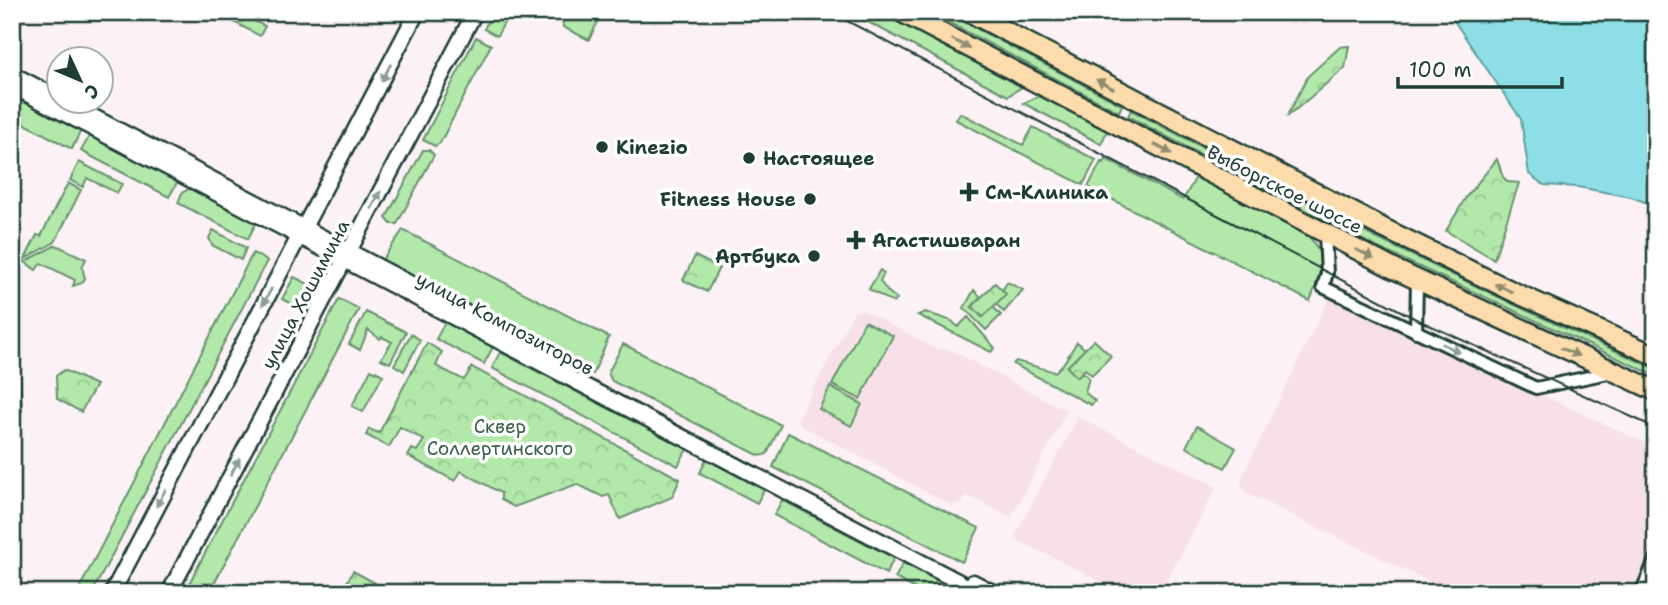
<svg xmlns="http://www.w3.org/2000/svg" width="1668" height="605" viewBox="0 0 1668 605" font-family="'Shantell Sans',sans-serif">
<defs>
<pattern id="forest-crowns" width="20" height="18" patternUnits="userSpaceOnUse" patternTransform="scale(1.75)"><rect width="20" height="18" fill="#b2e8aa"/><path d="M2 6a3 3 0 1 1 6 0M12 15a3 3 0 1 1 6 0" fill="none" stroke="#99c893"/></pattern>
</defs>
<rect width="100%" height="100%" fill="#fcf1f5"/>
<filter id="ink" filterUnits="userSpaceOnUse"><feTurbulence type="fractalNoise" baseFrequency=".0143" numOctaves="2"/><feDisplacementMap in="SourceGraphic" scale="14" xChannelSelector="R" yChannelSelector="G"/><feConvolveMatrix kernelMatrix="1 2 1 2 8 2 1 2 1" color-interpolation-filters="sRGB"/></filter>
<g filter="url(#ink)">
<path fill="#f8e0e9" d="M1330 296 1656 448V546L1635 593H1453L1248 494 1242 487 1241 479Z
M863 310 938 350 949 349 1067 411 1011 517 966 495 961 504 951 505 802 426 797 420 854 312Z
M1078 417 1217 487 1160 593H1116L1104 583 1014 538Z"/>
<path fill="#b2e8aa" stroke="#68926f" stroke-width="2" d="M493 12H510L497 36 484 29Z
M562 12H586L598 21 589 40 563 27Z
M849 12H882L1023 86 1008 96Z
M929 12H945L1122 105 1119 112Z
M476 37 491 45 440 143 435 146 423 140Z
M12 94 81 130 72 149 12 117Z
M1040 96 1107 131 1101 144 1023 103Z
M1131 110 1376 238 1530 312 1656 369V376L1372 245 1128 116Z
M960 113 1023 145 1033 127 1096 160 1083 185 956 120Z
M90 135 178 181 169 197 81 151Z
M423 150H429L434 155 397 224H391L386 218Z
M1106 159 1183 200 1196 177 1306 234C1330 256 1320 275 1310 301L1088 187 1101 162 1104 163Z
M79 162 122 184 117 193 87 178 83 187 70 180Z
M68 183 81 190 55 242 25 259 37 235 41 236Z
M192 187 257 221 248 239 178 203 182 193Z
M213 230 246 248 241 260 212 245 209 238Z
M403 230 609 337 593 374 382 260Z
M56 245 86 259 82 267 85 278 82 283 73 286 75 280 41 263 36 270 25 262Z
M253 253 267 261 92 593H77Z
M880 270 884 273 880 281 887 291 897 299 894 303 869 289Z
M294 277 316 288 304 311 282 299Z
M1007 282 1023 290 1004 312 996 304 1005 294 1002 291Z
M974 290 981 297 972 307 982 317 993 307 1001 315 986 330 964 308Z
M339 299 359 309 209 593H184Z
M366 312 406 332 390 363 381 359 392 342 382 337 380 339 368 330 360 350 349 344Z
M925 312 952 321 958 327 968 317 995 348 991 352 918 315Z
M865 321 893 336 860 399 832 385Z
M445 322 493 347 484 364 436 339Z
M411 334 420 340 404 371 394 365Z
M1077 342 1085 349 1067 367 1077 377 1083 372 1089 378 1085 392 1095 401 1091 405 1013 364 1016 361 1055 372 1063 364Z
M623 344 781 425 767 454 760 456 612 381 608 373Z
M500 352 687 449 678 466 492 368Z
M371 369 383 375 363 412 352 406Z
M830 387 862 404 851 426 819 409Z
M1197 426 1236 448 1225 468 1186 447Z
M788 433 979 528 962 562 773 467Z
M706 459 764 490 757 503 700 473Z
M782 500 894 558 886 574 774 515Z
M903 563 961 593H923L895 578Z"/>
<path fill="url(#forest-crowns)" stroke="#68926f" stroke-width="2" d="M234 12 265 26 260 36 230 20Z
M1349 46 1345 68 1287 117 1308 76 1340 47Z
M1497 159 1503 177 1508 182 1519 183 1494 259 1446 231 1466 197Z
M695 256 719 268 707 292 683 280Z
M995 283 1006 294 983 317 972 307Z
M1094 340 1111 356 1092 375 1085 369 1077 377 1067 367Z
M427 343 442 352 436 366 464 380 472 367 680 479 672 497 620 519 609 495 603 497 577 484 514 507 501 500V493L461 471 455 481 408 456 412 449 417 451 424 440 400 427 389 447 366 435 369 429 379 433Z
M12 351H18L22 411 12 412Z
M64 370 96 385 81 412 57 399 56 376Z
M353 571 375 583 369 593H341Z"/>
<path fill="#8ddfe5" stroke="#619e9e" stroke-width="2" d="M1448 12H1656V206L1631 197 1578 187 1544 185 1529 174 1521 119Z"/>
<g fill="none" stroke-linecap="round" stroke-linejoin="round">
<g stroke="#1f3d34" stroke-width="16">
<path id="minor" d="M1325 234 1327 273 1323 287 1536 388 1613 372
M1416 332 1417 280
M1641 593 1656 558"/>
</g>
<g stroke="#1f3d34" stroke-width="19">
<path id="tertiary" d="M12 74 60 99
M12 86 980 593
M65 102 565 365
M973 582 994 593
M112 593 417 12
M169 593 475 12"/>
</g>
<g stroke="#1f3d34" stroke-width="23">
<path id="primary" d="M901 12 1394 269 1656 391
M969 12 1383 228 1516 293 1656 356"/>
</g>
<use href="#minor" stroke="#fff" stroke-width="10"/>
<use href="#tertiary" stroke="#fff" stroke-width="14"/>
<use href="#primary" stroke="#fcdcac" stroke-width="18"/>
<path stroke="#1f3d34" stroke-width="2" d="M830 12 1416 319 1656 428"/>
</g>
<defs><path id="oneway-solid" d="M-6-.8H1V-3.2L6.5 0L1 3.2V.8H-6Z" transform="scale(1.75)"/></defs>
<g fill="#8e8c70">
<use href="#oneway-solid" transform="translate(961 44) rotate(28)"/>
<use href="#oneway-solid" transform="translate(1105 84) rotate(-152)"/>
<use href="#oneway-solid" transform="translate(1163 149) rotate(28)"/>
<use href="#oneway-solid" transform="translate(1365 254) rotate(27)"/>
<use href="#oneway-solid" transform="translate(1504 288) rotate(-155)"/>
<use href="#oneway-solid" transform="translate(1570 352) rotate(24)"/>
</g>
<g fill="#8f9e9a">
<use href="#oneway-solid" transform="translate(386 73) rotate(118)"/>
<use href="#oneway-solid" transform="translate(376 200) rotate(-62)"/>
<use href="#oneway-solid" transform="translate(267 297) rotate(118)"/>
<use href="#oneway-solid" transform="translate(1451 348) rotate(25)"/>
<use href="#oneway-solid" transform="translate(235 467) rotate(-62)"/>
<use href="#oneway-solid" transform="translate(161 498) rotate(118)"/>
</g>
</g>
<g fill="#1f3d34" stroke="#fff" stroke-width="2.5">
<circle cx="602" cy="147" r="7"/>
<circle cx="749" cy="158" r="7"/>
<path d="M965.5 181.5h7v7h7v7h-7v7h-7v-7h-7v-7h7z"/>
<circle cx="810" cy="199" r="7"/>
<path d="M852.5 229.5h7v7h7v7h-7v7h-7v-7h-7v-7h7z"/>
<circle cx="814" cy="256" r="7"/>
</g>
<g text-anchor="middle" stroke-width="7" stroke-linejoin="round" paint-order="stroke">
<g font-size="19" font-weight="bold" fill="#1f3d34" stroke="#fff" text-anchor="start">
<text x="616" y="154">Kinezio</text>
<text x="763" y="165">Настоящее</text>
<text x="985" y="199">См-Клиника</text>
<text x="796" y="206" text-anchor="end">Fitness House</text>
<text x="872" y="247">Агастишваран</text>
<text x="800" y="263" text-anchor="end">Артбука</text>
</g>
<g font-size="19" fill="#1f3d34" stroke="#fff">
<text transform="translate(1285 189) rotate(27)" y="7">Выборгское шоссе</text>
<text transform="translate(305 294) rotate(-62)" y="7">улица Хошимина</text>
<text transform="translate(505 323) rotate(28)" y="7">улица Композиторов</text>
</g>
<g font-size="19" fill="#3c5f4c" stroke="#fff">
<text x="500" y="433">Сквер<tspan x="500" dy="22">Соллертинского</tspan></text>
</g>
</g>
<rect width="1668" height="605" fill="none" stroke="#fff" stroke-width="42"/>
<rect x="21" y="21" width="1626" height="563" fill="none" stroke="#1f3d34" stroke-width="2.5" filter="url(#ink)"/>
<g transform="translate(80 80) rotate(134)"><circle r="33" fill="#ffffff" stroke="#a5b1ae" stroke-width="2"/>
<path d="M0-5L12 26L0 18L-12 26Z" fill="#1f3d34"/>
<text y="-10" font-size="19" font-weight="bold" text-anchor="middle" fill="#1f3d34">С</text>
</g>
<path d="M1398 77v10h164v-10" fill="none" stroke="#1f3d34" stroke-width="3.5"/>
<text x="1409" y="77" font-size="21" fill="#1f3d34" stroke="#ffffff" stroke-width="5" paint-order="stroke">100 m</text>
</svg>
